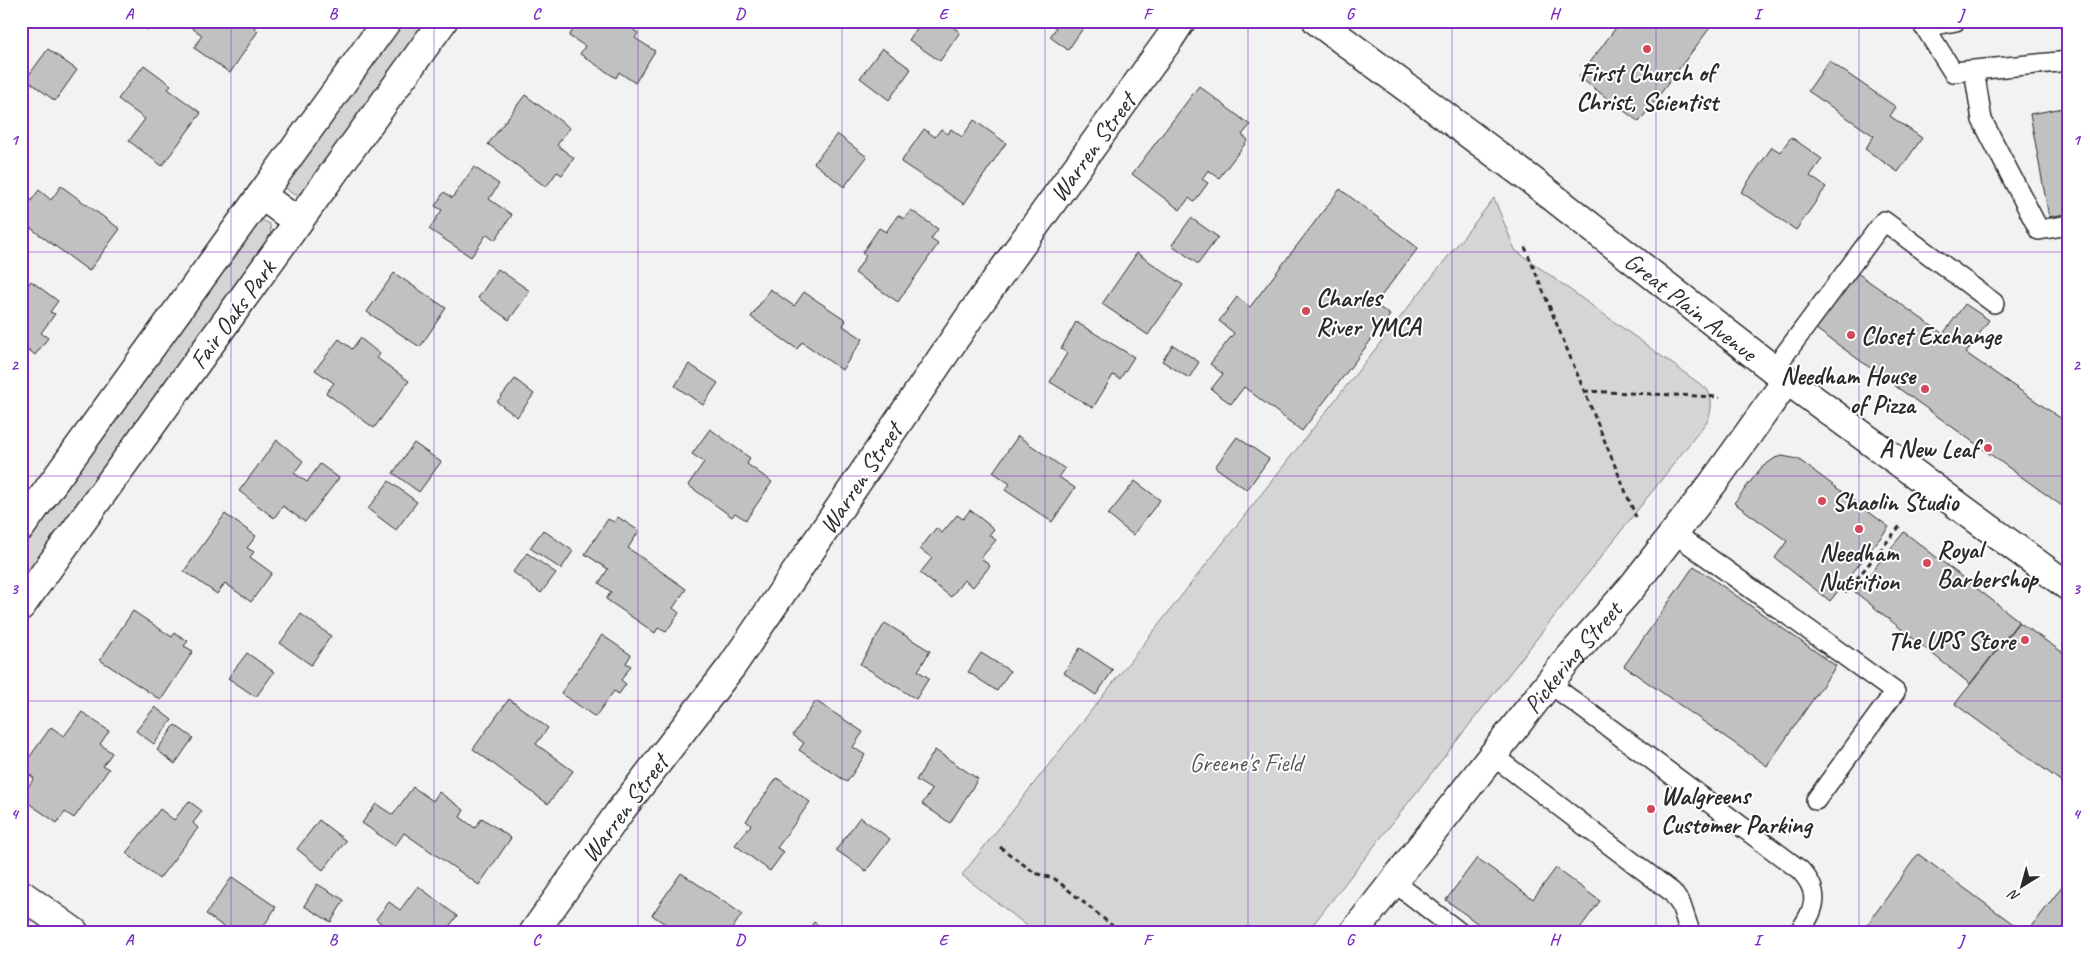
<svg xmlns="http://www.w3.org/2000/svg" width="2090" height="953" viewBox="0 0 2090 953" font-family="Caveat,sans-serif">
<rect width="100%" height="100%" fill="#f2f2f2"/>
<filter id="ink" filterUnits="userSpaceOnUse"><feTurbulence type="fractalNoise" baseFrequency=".02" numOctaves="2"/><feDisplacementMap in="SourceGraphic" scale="10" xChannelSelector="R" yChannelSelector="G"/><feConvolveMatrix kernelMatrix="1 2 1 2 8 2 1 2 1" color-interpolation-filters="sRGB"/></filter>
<g filter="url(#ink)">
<path fill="#d5d5d5" stroke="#808080" d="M400 21H426L304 191 296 195C290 193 286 190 285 183Z
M1494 198 1515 250 1707 389C1713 400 1712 409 1708 420L1307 932H1035L962 875Z
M262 220 270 224 271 236 21 583V546L254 223Z"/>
<path fill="#c1c1c1" stroke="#2b2b2b" d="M137 21H155L148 30Z
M182 21H259L254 28 258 31 230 73 194 48 202 35Z
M579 21H605L609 24 610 21H620L638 33 635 38 655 51 635 83 619 72 616 78 580 54 585 46 569 36Z
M922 21H944L960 32 940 61 909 40Z
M1046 21H1088L1068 50 1050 37 1056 28Z
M1621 21H1715L1639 122 1579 77Z
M882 48 911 69 889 100 860 78Z
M48 49 77 70 55 101 26 79Z
M1829 61 1896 107 1890 116 1922 138 1898 172 1865 149 1874 136 1808 91Z
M144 65 171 85 168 89 201 113 162 166 129 141 145 119 118 99Z
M1199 86 1250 125 1242 135 1248 140 1219 178 1208 170 1202 179 1208 183 1194 202 1189 198 1180 210 1132 174Z
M525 95 570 128 557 145 574 158 562 175 557 172 546 187 488 144Z
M2069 107V213L2049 217 2030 114Z
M974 120 1006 143 964 204 901 162 924 129 935 137 941 129 948 134 951 129 962 137Z
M837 134 867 157 844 187 814 163Z
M1791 137 1822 159 1810 176 1826 187 1796 230 1741 192 1772 147 1780 152Z
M474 167 499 184 489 199 512 215 495 240 487 234 471 257 429 229 442 210 435 206 444 192 452 198Z
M61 186 120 229 89 271 21 221V214L39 190 51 200Z
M1340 189 1418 248 1375 304 1390 315 1302 431 1244 387 1231 404 1211 389 1223 374 1210 364 1234 333 1219 321 1237 297 1250 307Z
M911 210 938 229 931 239 938 244 898 302 855 273 866 256 862 253 879 228 886 232 898 215 904 219Z
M1191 218 1218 237 1198 264 1172 245Z
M1137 253 1183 285 1148 335 1102 304Z
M498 269 530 291 509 320 478 298Z
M1853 270 1943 334 1965 304 1989 320 1966 353 2069 424V511L1812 326Z
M394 273 446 308 420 347 367 312Z
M31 281 58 301 50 312 55 314 41 333 48 338 35 355 29 350 21 361V291L23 292Z
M770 289 794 306 804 292 846 320 843 326 863 339 842 370 802 342 797 349 751 317Z
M1076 322 1134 357 1120 379 1113 375 1093 408 1050 382 1067 353 1061 349Z
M360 338 380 354 377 358 409 381 374 428 326 393 334 383 315 370 339 339 352 349Z
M1173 345 1199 362 1189 378 1162 361Z
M689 364 718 383 703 405 675 386Z
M515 379 534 394 517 417 497 402Z
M710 429 750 458 747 464 772 482 746 520 735 513 732 517 688 485 704 462 692 454Z
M1018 436 1065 469 1059 477 1075 488 1052 522 1005 490 1010 484 993 472Z
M1237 437 1269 459 1247 490 1215 467Z
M277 440 303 461 294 473 307 482 320 464 339 478 305 522 283 506 274 518 239 491Z
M414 443 441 462 419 492 393 473Z
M1782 456 1798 459 1889 527 1830 601 1775 558 1787 541 1734 503 1761 468 1775 458Z
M389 481 417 502 396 530 368 509Z
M1135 481 1160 500 1133 535 1108 515Z
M970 510 994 529 989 535 996 540 981 558 990 566 973 587 964 580 951 597 920 573 932 558 920 549 936 528 942 533 957 515 963 519Z
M225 514 256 536 247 548 254 552 250 557 272 573 251 602 225 583 217 594 184 571Z
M618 517 639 531 628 548 686 589 673 608 679 613 666 632 658 628 655 633 606 599 611 592 599 583 608 569 585 554 608 519 614 522Z
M543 530 573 551 561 569 530 548Z
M1904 532 2019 621 1970 684 1855 592Z
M527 553 556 573 541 593 513 572Z
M1694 566 1836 666 1767 766 1624 666Z
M133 611 172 637 175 633 188 641 184 646 193 651 161 700 100 660Z
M301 614 331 636 311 665 280 643Z
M2019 622 2069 657V787L1955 704Z
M885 623 930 651 918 671 929 678 916 699 860 664Z
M602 635 631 655 626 663 631 666 621 680 626 684 619 694 614 691 595 717 561 693Z
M1080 648 1113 670 1096 695 1064 673Z
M247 653 274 672 256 697 228 678Z
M981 653 1010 671 997 691 968 672Z
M509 699 548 728 536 744 573 771 548 804 473 749Z
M816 701 863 732 853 747 865 755 847 782 799 750 804 743 793 735Z
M155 707 172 720 154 744 136 731Z
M82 712 109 731 100 744 112 753 103 766 109 769 74 818 65 812 57 823 21 798 34 778 21 769 51 727 64 736Z
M175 725 193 738 175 764 157 750Z
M935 750 978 779 950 823 922 804 932 790 916 780Z
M777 778 810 802 777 848 784 852 770 871 735 845 751 825 746 821Z
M413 787 433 801 439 792 464 810 460 817 475 828 482 818 511 838 479 885 404 833 395 846 362 823 376 804 393 815Z
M189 801 202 811 193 823 198 828 159 879 126 853 160 809 174 820Z
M860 817 890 839 866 871 836 850Z
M319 820 346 841 323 870 297 849Z
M1918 854 2024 932H1862Z
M1477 858 1533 899 1556 868 1600 901 1577 932H1489L1446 900Z
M681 873 742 914 730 932H677L652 915Z
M232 877 276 907 260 932H231L206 914Z
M2069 877V932H2028Z
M317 884 344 900 331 922 304 906Z
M418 886 457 916 445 932H384L387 928 376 919 389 902 400 910Z
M814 922 828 932H807Z"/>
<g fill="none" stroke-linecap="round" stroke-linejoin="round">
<g stroke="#2b2b2b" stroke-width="22">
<path id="service" d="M1921 21 1953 72 2069 61
M1924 27 1956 21
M1974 70 1982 120 2039 230 2069 225
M1773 370 1884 221 1994 303
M1674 533 1895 692 1816 800
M1549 683 1800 870C1821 892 1816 909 1799 932
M1492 755 1672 892 1681 905 1690 932
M1394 882 1459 932"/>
</g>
<g stroke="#2b2b2b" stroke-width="31">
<g id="minor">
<path d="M261 195 298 222"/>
<path d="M21 527 387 21"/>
<path d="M21 606 443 21"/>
<path d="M534 932 621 810 732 666 973 312 1170 38 1181 21"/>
<path id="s1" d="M1354 932 1565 663 1632 587 1713 483 1787 380"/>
</g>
</g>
<g stroke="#2b2b2b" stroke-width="31">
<path id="tertiary" d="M21 894 74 932"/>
</g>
<g stroke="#2b2b2b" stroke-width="31">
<path id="secondary" d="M1317 21 1531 180 1787 380 2069 587"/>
</g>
<path stroke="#2b2b2b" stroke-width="3" stroke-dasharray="5 4" stroke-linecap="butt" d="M1525 247 1636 517
M1584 391 1720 397
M1845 593 1900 526
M1000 847 1035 873 1055 879 1115 928 1113 932"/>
<use href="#service" stroke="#fff" stroke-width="19"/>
<use href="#minor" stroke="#fff" stroke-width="28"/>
<use href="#tertiary" stroke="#fff" stroke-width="28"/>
<use href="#secondary" stroke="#fff" stroke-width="28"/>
</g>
</g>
<path fill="none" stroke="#7b2cbf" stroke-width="1" stroke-opacity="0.55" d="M231 21V932M434 21V932M638 21V932M842 21V932M1045 21V932M1248 21V932M1452 21V932M1656 21V932M1859 21V932M21 252H2069M21 476H2069M21 701H2069"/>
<g fill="#d1495b" stroke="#fff" stroke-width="2">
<circle cx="1647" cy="49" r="5"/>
<circle cx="1306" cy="311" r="5"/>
<circle cx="1851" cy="335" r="5"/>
<circle cx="1925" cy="389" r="5"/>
<circle cx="1988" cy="448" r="5"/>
<circle cx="1822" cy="501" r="5"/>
<circle cx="1859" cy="529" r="5"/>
<circle cx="1927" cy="563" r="5"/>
<circle cx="2025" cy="640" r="5"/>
<circle cx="1651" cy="809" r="5"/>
</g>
<g text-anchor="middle" stroke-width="4" stroke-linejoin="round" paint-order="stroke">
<g font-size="25" font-weight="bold" fill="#2b2b2b" stroke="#fff" text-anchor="start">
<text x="1647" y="81" text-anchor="middle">First Church of<tspan x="1647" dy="29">Christ, Scientist</tspan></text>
<text x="1316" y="306">Charles<tspan x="1316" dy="29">River YMCA</tspan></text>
<text x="1861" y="344">Closet Exchange</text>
<text x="1915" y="384" text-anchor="end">Needham House<tspan x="1915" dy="29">of Pizza</tspan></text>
<text x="1978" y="457" text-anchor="end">A New Leaf</text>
<text x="1832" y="510">Shaolin Studio</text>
<text x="1937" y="558">Royal<tspan x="1937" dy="29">Barbershop</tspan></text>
<text x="1859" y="561" text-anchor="middle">Needham<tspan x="1859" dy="29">Nutrition</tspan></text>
<text x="2015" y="649" text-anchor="end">The UPS Store</text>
<text x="1661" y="804">Walgreens<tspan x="1661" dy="29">Customer Parking</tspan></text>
</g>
<g font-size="25" fill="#2b2b2b" stroke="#fff">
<text transform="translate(1092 147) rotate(-54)" y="9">Warren Street</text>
<text transform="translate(1691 306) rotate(38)" y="9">Great Plain Avenue</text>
<text transform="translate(232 314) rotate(-54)" y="9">Fair Oaks Park</text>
<text transform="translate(860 478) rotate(-56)" y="9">Warren Street</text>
<text dy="9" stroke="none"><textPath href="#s1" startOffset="351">Pickering Street</textPath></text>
<text transform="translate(624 808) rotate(-53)" y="9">Warren Street</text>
</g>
<g font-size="25" fill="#565656" stroke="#fff">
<text x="1246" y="771">Greene's Field</text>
</g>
</g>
<rect width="2090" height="953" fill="none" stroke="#fff" stroke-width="55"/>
<g transform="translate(2022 886) rotate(217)" stroke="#ffffff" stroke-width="4" paint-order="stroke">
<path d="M0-4L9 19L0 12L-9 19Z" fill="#2b2b2b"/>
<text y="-8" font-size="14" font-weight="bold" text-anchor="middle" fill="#2b2b2b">N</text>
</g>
<rect x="28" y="28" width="2034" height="898" fill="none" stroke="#7b2cbf" stroke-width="2"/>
<g font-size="16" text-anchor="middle" font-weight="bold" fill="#7b2cbf">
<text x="129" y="19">A</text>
<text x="333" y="19">B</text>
<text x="536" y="19">C</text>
<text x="740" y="19">D</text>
<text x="943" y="19">E</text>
<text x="1147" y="19">F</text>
<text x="1350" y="19">G</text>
<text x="1554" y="19">H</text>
<text x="1757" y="19">I</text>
<text x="1961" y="19">J</text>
<text x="14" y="145">1</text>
<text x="2076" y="145">1</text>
<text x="14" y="370">2</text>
<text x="2076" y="370">2</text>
<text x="14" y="594">3</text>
<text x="2076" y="594">3</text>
<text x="14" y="819">4</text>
<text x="2076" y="819">4</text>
<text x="129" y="945">A</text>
<text x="333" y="945">B</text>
<text x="536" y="945">C</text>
<text x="740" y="945">D</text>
<text x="943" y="945">E</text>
<text x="1147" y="945">F</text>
<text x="1350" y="945">G</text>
<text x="1554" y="945">H</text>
<text x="1757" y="945">I</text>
<text x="1961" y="945">J</text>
</g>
</svg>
